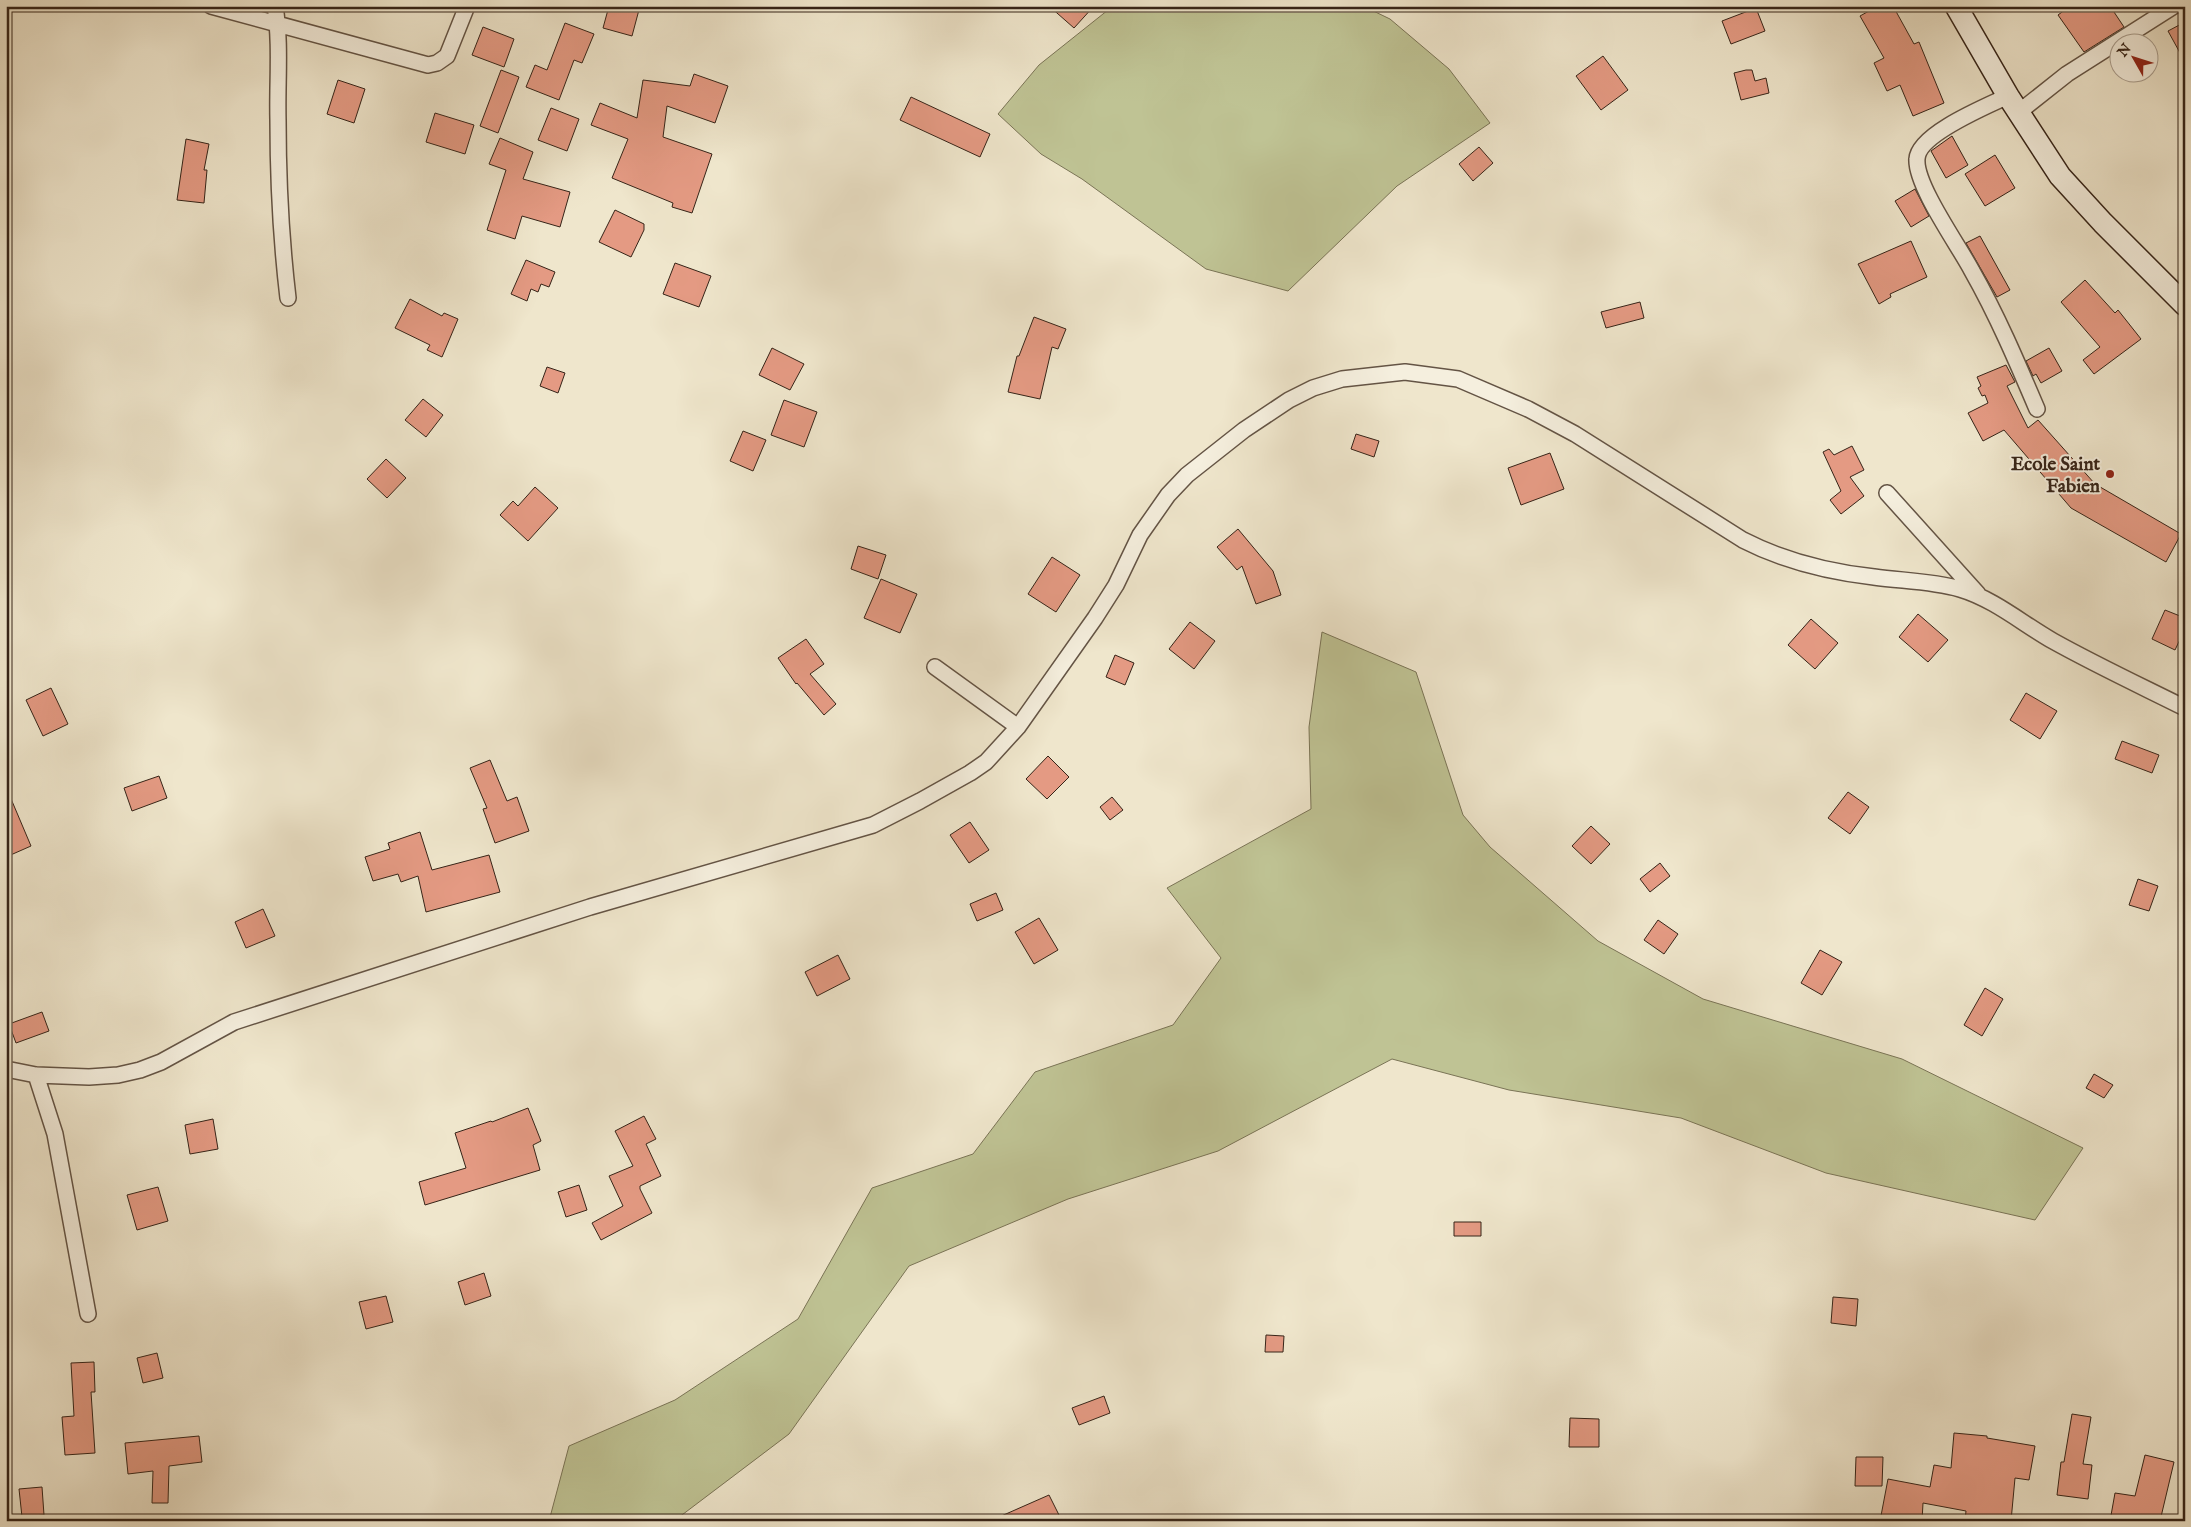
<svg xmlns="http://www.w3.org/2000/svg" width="2191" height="1527" viewBox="0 0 2191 1527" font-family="'IM FELL English',serif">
<rect width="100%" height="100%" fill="#efe6cc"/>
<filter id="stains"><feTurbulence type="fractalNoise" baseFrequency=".004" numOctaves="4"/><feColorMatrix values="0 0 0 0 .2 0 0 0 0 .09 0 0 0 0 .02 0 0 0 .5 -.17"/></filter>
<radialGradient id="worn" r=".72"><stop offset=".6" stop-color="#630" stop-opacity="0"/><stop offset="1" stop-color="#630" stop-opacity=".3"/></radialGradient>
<path fill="#bfc394" stroke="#7a7456" d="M1113 6H1363L1390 19 1449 69 1490 123 1397 186 1288 291 1206 269 1082 179 1041 154 998 114 1039 65Z
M1322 632 1416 672 1463 815 1490 847 1598 941 1703 999 1902 1059 2083 1148 2035 1220 1826 1173 1681 1118 1509 1090 1392 1059 1218 1151 1068 1199 909 1266 789 1434 674 1521H549L569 1446 675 1400 798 1319 872 1188 973 1154 1035 1072 1173 1025 1221 958 1167 888 1311 809 1309 727Z"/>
<path fill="#e49a83" stroke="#362418" d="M609 6H640L632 36 603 28Z
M1049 6H1094L1074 28Z
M1878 6H1893L1914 44 1919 42 1944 103 1913 116 1900 85 1887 91 1874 63 1884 58 1860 16Z
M2070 6H2110L2124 27 2084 52 2058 15Z
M1756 8 1765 31 1731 44 1722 21Z
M2185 22V62L2168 31Z
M565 23 594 34 582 63 574 60 559 100 526 87 535 65 547 70Z
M483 27 514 39 504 67 472 55Z
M1603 56 1628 90 1601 110 1576 76Z
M501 70 519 77 498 133 480 126Z
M1746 70H1752L1755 81 1766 78 1769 93 1741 100 1734 73Z
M694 74 728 86 715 123 667 106 663 137 712 154 692 213 672 207 673 203 612 178 628 139 591 125 600 103 637 118 643 80 690 86Z
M338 80 365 89 354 123 327 114Z
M911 97 990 134 980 157 900 120Z
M551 108 579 119 567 151 538 140Z
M435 113 474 125 465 154 426 142Z
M1952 136 1968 165 1946 178 1931 151Z
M500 138 533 152 523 179 570 192 560 227 522 216 515 239 487 230 506 170 489 164Z
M186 139 209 144 204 170H207L204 203 177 200Z
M1479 147 1493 163 1473 181 1459 164Z
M1995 155 2015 188 1985 206 1965 174Z
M1915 189 1929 216 1911 227 1895 201Z
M615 210 644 224V230L631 257 599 242Z
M1980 236 2010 290 1997 297 1966 243Z
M1911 241 1927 277 1890 294 1891 297 1879 304 1858 264Z
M526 260 555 272 549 287 541 284 538 292 531 289 527 301 511 294Z
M675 263 711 276 699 307 663 294Z
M2085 280 2115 313 2118 310 2141 339 2094 374 2083 360 2100 347 2061 302Z
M410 299 442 316 444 313 458 319 442 357 427 350 430 345 395 328Z
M1640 302 1644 318 1606 328 1601 312Z
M1034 317 1066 329 1058 349 1052 347 1040 399 1008 392 1017 356H1019Z
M772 348 804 364 790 390 759 375Z
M2049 348 2062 371 2041 383 2036 374 2033 376 2026 361Z
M2006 365 2015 382 2007 386 2028 428 2038 420 2095 484 2181 534 2166 562 2071 508 2004 430 1983 441 1968 413 1988 403 1985 395 1982 396 1978 388 1981 386 1977 377Z
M547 367 565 373 558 393 540 386Z
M423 399 443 415 426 437 405 420Z
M784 400 817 412 804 447 771 435Z
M743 431 766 440 753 471 730 461Z
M1356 434 1379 441 1374 457 1351 449Z
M1852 446 1864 470 1850 477 1864 496 1841 514 1830 500 1841 491 1823 452 1829 449 1834 455Z
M1550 453 1564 489 1521 505 1508 468Z
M386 459 406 478 387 498 367 479Z
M535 487 558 508 528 541 500 515 513 501 518 506Z
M1238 529 1273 571 1281 595 1256 604 1242 566 1237 570 1217 547Z
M858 546 886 555 878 579 851 569Z
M1052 557 1080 575 1056 612 1028 594Z
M881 579 917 594 900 633 864 618Z
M2165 610 2185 618V629L2175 650 2152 639Z
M1918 614 1948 640 1928 662 1899 637Z
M1811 619 1838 643 1815 669 1788 645Z
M1190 622 1215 641 1194 669 1169 649Z
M806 639 824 664 810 674 836 704 824 715 797 683 796 684 778 658Z
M1115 655 1134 663 1125 685 1106 677Z
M51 688 68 724 43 736 26 700Z
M2026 693 2057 711 2040 739 2010 720Z
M2122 741 2159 755 2152 773 2115 759Z
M1048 756 1069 777 1047 799 1026 779Z
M490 760 507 801 517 797 529 831 495 843 483 809 487 808 470 768Z
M159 776 167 798 132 811 124 788Z
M6 787 31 846 6 857Z
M1848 792 1869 807 1850 834 1828 818Z
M1112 797 1123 810 1110 820 1100 807Z
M970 822 989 850 969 863 950 835Z
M1591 826 1610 844 1591 864 1572 846Z
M420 832 432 870 489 855 500 892 426 912 418 876 401 882 398 874 373 881 365 857 390 849 388 843Z
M1660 863 1670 876 1650 892 1640 879Z
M2138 879 2158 886 2149 911 2129 905Z
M996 893 1003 910 977 921 970 904Z
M263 909 275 936 246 948 235 922Z
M1039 918 1058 950 1034 964 1015 932Z
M1658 920 1678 934 1664 954 1644 940Z
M1820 950 1842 962 1822 995 1801 983Z
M838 955 850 979 817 996 805 972Z
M1985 988 2003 999 1982 1036 1964 1025Z
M42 1012 49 1031 16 1043 9 1024Z
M2094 1074 2113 1085 2104 1098 2086 1088Z
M528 1108 541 1141 533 1145 540 1170 425 1205 419 1182 466 1168 455 1133 491 1121 492 1122Z
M644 1116 656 1139 646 1144 661 1176 640 1186V1189L652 1213 601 1240 592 1223 623 1206 609 1176 633 1166 615 1131Z
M213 1119 218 1149 190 1154 185 1125Z
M579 1185 587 1210 566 1217 558 1192Z
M158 1187 168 1221 137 1230 127 1195Z
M1454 1222H1481V1236H1454Z
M484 1273 491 1296 465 1305 458 1282Z
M386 1296 393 1322 366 1329 359 1302Z
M1833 1297 1858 1299 1856 1326 1831 1323Z
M1266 1335 1284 1336 1283 1352H1265Z
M157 1353 163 1378 143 1383 137 1358Z
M94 1362 95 1392H91L95 1453 65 1455 62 1417 74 1416 71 1363Z
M1104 1396 1110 1413 1079 1425 1072 1408Z
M2072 1414 2091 1417 2083 1464 2092 1465 2088 1499 2057 1495 2061 1462H2064Z
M1570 1418 1599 1419V1447H1569Z
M1954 1433 1987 1436V1438L2035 1446 2029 1480 2015 1478 2011 1521H1965L1966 1511 1923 1503 1922 1521H1880L1888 1479 1930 1487 1934 1465 1951 1468Z
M199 1436 202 1462 169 1466 168 1503H152L153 1471 128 1474 125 1443Z
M2145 1455 2174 1462 2160 1521H2110L2115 1493 2135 1496Z
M1856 1457H1883L1882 1486H1855Z
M42 1487 44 1515 22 1517 19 1489Z
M1049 1495 1062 1521H990Z"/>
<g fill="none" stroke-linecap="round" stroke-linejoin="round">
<g stroke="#645445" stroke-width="18">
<path id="minor" d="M211 6 428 65 437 63 447 56 467 6
M275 6C281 44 277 82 278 120 278 180 281 239 288 298
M2008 96C1987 106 1918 134 1917 159 1915 185 1959 246 1972 271 1997 315 2017 362 2037 409
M2019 112 2067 74 2174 6
M1887 493 1978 594
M935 667 1018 727
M6 1069 36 1075 89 1077 118 1075 140 1070 161 1062 234 1022 590 907 873 825 920 801 970 773 986 762 1018 727 1095 618 1116 585 1140 535 1168 495 1187 475 1244 430 1289 400 1313 388 1342 379 1405 372 1458 379 1528 409 1575 434 1743 540C1784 561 1829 572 1874 577 1903 581 1932 581 1960 589 1994 599 2023 624 2053 641 2096 665 2141 686 2185 708
M36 1075 55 1134 88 1314"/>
</g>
<g stroke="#362418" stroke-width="24">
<path id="secondary" d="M1956 6 2008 96 2060 176 2103 223 2185 305"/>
</g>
<use href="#minor" stroke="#f5efde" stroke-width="15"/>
<use href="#secondary" stroke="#f5efde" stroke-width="21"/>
</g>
<circle fill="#8f2418" stroke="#f5efde" stroke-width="2" cx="2110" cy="474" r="5"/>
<g text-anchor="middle" stroke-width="4" stroke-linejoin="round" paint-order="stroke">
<g font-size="19" font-weight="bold" fill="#362418" stroke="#f5efde" text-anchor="end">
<text x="2100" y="470">Ecole Saint<tspan x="2100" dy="22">Fabien</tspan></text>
</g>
</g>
<rect width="2191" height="1527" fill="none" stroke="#efe6cc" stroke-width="25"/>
<rect x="8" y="8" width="2176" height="1512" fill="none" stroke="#362418" stroke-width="2.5"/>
<rect x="12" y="12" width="2166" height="1502" fill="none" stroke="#362418"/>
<g transform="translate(2134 58) rotate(309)"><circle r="24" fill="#f5efde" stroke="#a99e8f"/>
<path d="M0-4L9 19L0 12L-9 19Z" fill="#8f2418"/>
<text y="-8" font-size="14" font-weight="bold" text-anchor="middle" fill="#362418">N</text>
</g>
<rect width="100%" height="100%" filter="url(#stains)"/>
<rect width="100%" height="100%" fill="url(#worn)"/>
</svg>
